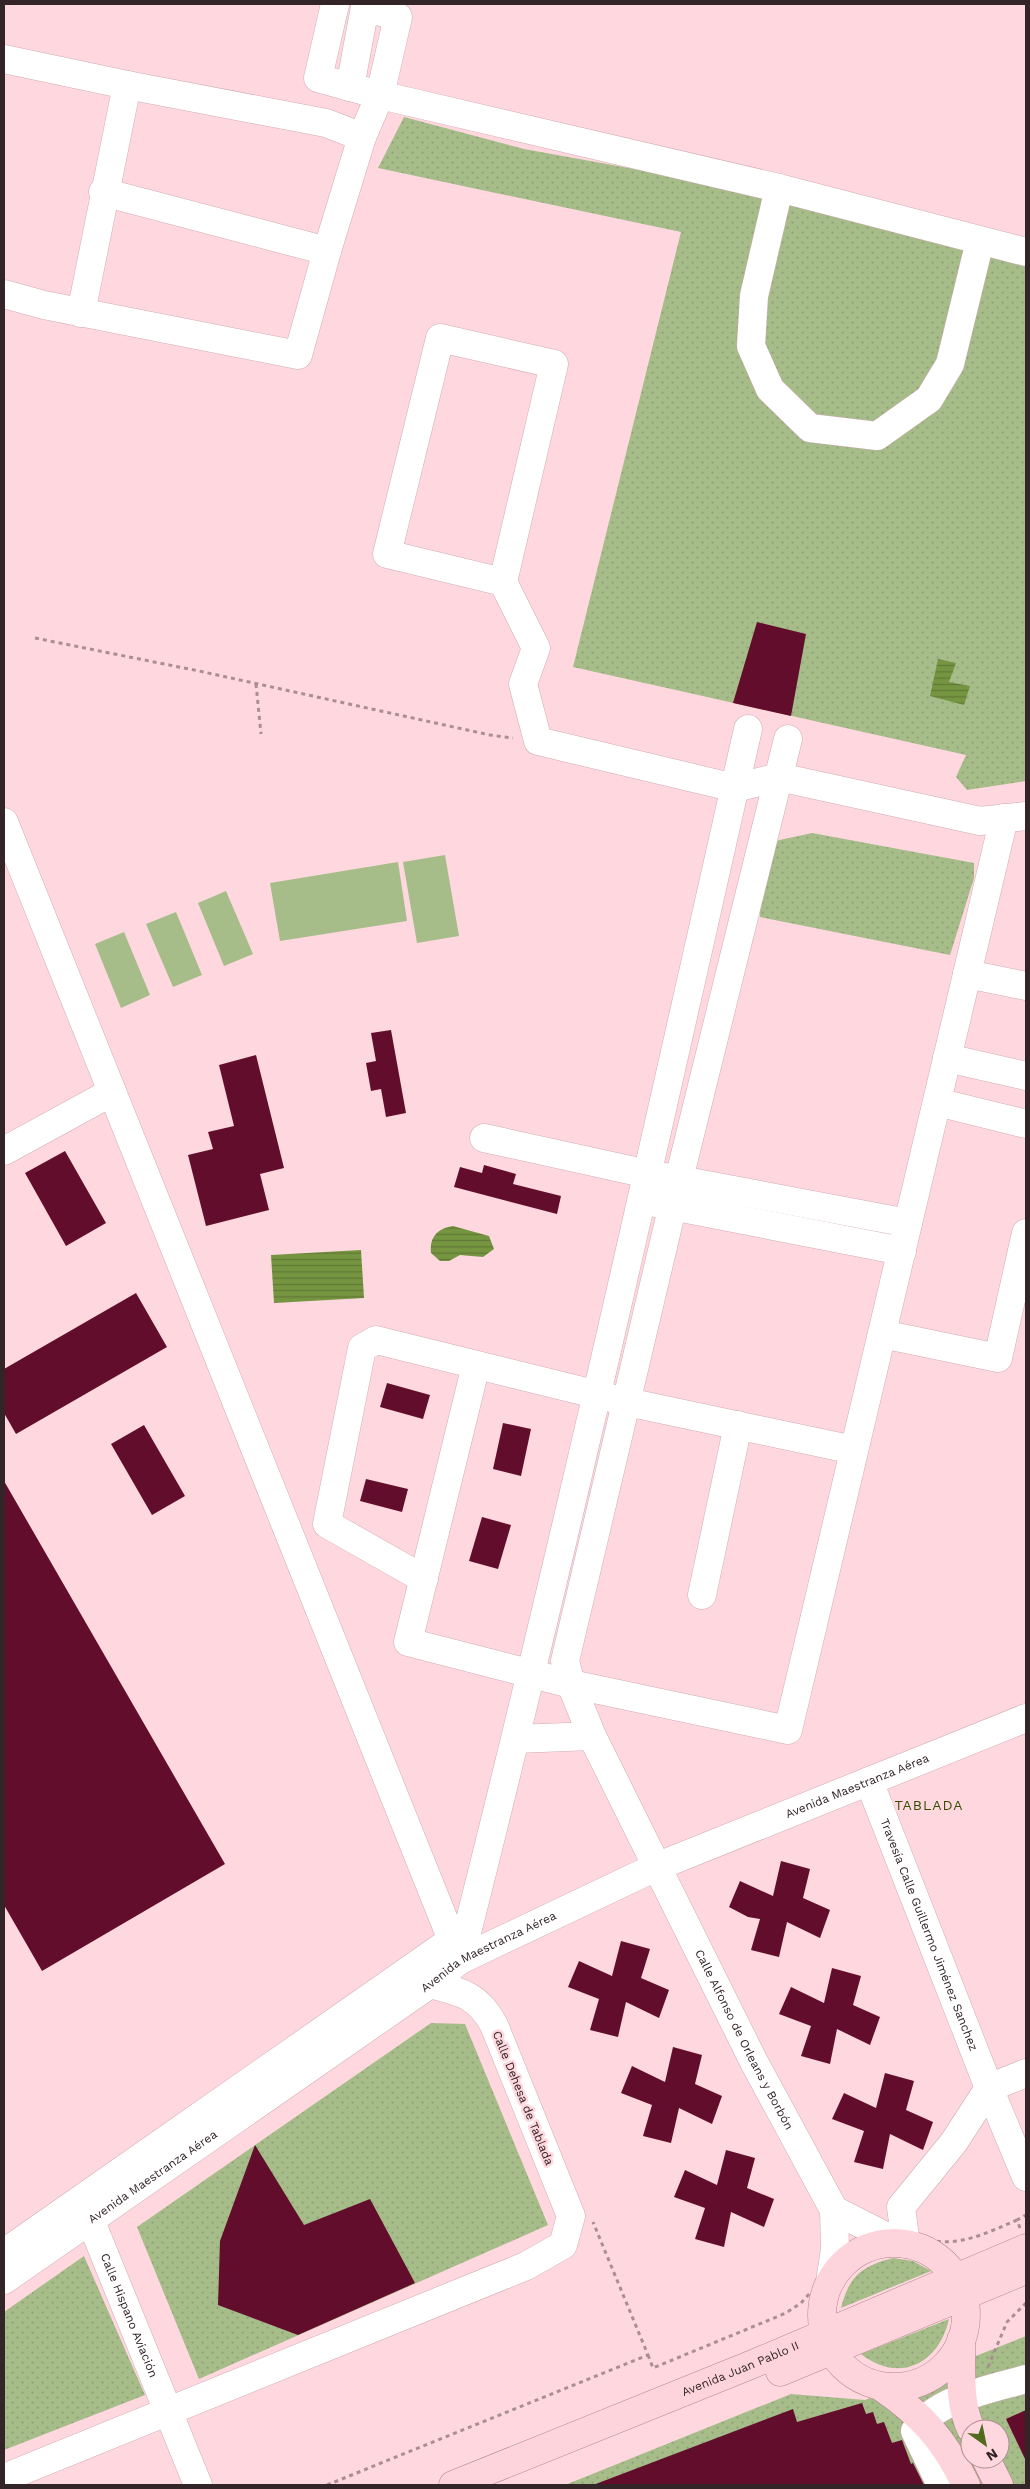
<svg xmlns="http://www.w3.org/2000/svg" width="1030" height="2489" viewBox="0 0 1030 2489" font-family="'Work Sans',sans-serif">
<defs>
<pattern id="grass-dots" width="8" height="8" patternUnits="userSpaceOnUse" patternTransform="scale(1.25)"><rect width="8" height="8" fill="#a6bc89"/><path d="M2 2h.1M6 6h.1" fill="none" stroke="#8fa176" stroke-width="1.8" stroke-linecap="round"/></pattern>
<pattern id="water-rules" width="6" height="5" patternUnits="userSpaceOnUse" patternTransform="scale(1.25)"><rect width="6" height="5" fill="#759540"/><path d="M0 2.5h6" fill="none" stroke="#617936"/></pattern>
</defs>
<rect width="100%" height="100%" fill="#fed8de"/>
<path fill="url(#grass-dots)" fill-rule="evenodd" d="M404 117 524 149 684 178 1026 264V781L967 790 956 777 966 755 573 667 681 232 378 168Z
M812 833 974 863V878L950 955 760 917 761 852 775 841Z
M431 2023 465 2024 548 2225 199 2379 137 2227Z
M84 2256 145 2395 4 2450V2312Z
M893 2258 913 2261 931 2271 841 2308C849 2276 862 2266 893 2258Z
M949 2319C939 2364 899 2384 861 2354Z
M1026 2336V2485H565L791 2394 865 2400ZM970 2429H1000V2459H970Z"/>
<path fill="#a6bc89" d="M445 855 459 936 417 943 403 862Z
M398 862 407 921 280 941 270 883Z
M226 891 253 954 224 966 198 903Z
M176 912 202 975 173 987 146 924Z
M124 932 150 995 121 1008 95 944Z"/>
<path fill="url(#water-rules)" d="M938 659 956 663 949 682 970 686 964 705 930 696Z
M453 1226 489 1236 494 1249 483 1257 460 1255 449 1261H440L431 1253C429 1237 438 1228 453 1226Z
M361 1250 364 1298 274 1303 271 1255Z"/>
<path fill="#630d2c" d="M757 622 806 634 791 716 733 703Z
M391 1030 406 1113 386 1117 381 1089 371 1091 366 1063 376 1061 371 1033Z
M256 1055 284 1168 260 1174 269 1210 206 1226 188 1155 213 1149 208 1132 234 1126 219 1065Z
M65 1151 106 1223 66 1246 25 1173Z
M484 1165 516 1174 513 1184 561 1196 557 1214 454 1187 460 1167 482 1173Z
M136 1293 167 1347 16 1434 4 1413V1369Z
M387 1383 430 1395 423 1419 380 1407Z
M503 1423 531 1429 521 1476 493 1469Z
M144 1425 185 1496 152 1515 111 1444Z
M366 1479 408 1489 402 1512 360 1501Z
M4 1481 225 1864 42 1971 4 1905Z
M482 1517 511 1525 498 1569 469 1561Z
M781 1861 810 1869 803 1898 830 1910 820 1938 787 1922 779 1957 751 1950 760 1919 748 1917 729 1907 740 1881 773 1896Z
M621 1941 650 1949 641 1978 669 1990 659 2018 626 2002 618 2037 590 2030 599 1999 568 1987 579 1961 612 1976Z
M832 1968 861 1976 853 2005 880 2017 870 2045 837 2029 830 2064 801 2056 811 2026 779 2014 791 1987 824 2003Z
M673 2047 702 2055 695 2084 722 2096 712 2124 679 2108 671 2143 643 2136 652 2105 621 2093 632 2066 665 2082Z
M885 2073 914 2081 906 2110 933 2122 923 2150 890 2134 883 2169 854 2162 864 2131 832 2119 844 2093 876 2108Z
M255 2145 304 2225 370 2199 415 2283 298 2335 218 2305 220 2241Z
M726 2150 755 2158 747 2188 774 2199 764 2227 731 2212 724 2247 695 2239 705 2208 674 2197 685 2170 717 2185Z
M862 2403 866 2414 873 2412 877 2424 884 2422 892 2443 902 2440 911 2464 913 2463 924 2485H593L793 2409 797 2422Z
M1026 2410V2461L1006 2419Z"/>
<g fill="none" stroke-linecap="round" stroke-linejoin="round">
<g stroke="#d1acb3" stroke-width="29">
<g id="minor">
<path d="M335 4 318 78 350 87"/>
<path d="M4 59 127 85"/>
<path d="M103 192 327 251 362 137 380 95 398 17 365 7 350 87 380 95 779 188"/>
<path d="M980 241 950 364 929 399 877 436 810 428 770 389 751 346 754 296 779 188 1026 252"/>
<path d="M4 294 44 305 298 355 327 251"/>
<path d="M81 313 127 85 326 123 362 137"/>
<path d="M503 582 387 554 440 338 554 364 503 582 536 648 523 684 538 741 735 788 779 777 980 821 1026 816"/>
<path id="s1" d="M788 739 679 1179 565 1661 571 1684 592 1736 754 2062 834 2210 835 2249 830 2282"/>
<path d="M4 822 460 1960"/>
<path d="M967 974 1026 986"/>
<path d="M947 1058 1026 1076"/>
<path d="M937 1102 1026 1124"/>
<path d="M484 1138 648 1174 908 1223"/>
<path d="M4 1151 112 1092"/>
<path d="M656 1203 902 1251"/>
<path d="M882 1334 998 1358 1026 1233"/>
<path d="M476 1365 408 1642 571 1684 788 1730 1004 818"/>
<path d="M424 1579 327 1524 362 1348 376 1340 627 1402 854 1450"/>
<path d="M702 1595 738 1425"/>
<path d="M516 1739 592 1736"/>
<path id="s2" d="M869 1781 989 2088 1026 2177"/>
<path d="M460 1960C564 1551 655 1140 748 729"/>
<path d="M989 2088 1026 2073"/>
<path d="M834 2210 897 2242"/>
<path id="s3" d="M90 2219 198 2485"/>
<path d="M906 2244 901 2207 954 2142 989 2088"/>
<path d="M4 2253 452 1940"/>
<path id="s4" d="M4 2280 430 1984 460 1960 656 1867 1026 1718"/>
<path d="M4 2478 526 2266 563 2245 571 2216 494 2025C478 1995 461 1992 430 1984"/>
<path d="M941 2485 915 2431C935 2399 991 2389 1026 2379"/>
</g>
</g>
<g stroke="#b6848d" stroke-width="29">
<g id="major">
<circle cx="894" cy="2315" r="72"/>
<path d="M961 2340C962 2370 958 2402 971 2429"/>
<path d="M780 2372 1026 2270"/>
<path d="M880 2386C922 2415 944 2439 966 2485"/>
<path d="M986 2459 999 2485"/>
<path id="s5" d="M453 2485 753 2364 1026 2248"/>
</g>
</g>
<path stroke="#ab8e93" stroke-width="3" stroke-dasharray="4 4" stroke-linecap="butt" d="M35 638 199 671 490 735 513 738
M256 684 261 734
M1020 2228 1017 2220 1026 2215
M929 2240C960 2247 989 2232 1017 2220
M648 2355 653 2368 786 2313 801 2303 810 2293
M988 2367 1007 2322 1026 2303
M327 2485 648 2355 593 2222"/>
<use href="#minor" stroke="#fff" stroke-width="28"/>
<use href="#major" stroke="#fed4dc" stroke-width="28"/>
</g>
<g text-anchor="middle" stroke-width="5" stroke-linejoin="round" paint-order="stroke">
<g font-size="12" fill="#332527" stroke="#fed8de">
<text dy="4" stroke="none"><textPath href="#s4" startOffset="991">Avenida Maestranza Aérea</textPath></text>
<text dy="4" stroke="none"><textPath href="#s2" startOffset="165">Travesía Calle Guillermo Jiménez Sanchez</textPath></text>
<text dy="4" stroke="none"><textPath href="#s4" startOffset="586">Avenida Maestranza Aérea</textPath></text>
<text dy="4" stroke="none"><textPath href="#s1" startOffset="1368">Calle Alfonso de Orleans y Borbón</textPath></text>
<text transform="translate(523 2098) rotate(68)" y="4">Calle Dehesa de Tablada</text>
<text dy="4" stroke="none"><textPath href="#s4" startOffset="181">Avenida Maestranza Aérea</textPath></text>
<text dy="4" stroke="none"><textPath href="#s3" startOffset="104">Calle Hispano Aviación</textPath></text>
<text dy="4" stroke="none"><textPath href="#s5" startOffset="310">Avenida Juan Pablo II</textPath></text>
</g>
<g font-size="14" letter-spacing="1" fill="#344c00" stroke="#fed8de">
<text x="929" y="1810">TABLADA</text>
</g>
</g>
<rect width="1030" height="2489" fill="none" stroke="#332527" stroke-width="10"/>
<g transform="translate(985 2444) rotate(147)"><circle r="24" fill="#fed8de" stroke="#ad9095"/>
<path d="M0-4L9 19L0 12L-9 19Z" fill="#506b1d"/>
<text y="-8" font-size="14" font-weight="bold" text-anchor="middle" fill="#332527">N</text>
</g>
</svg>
